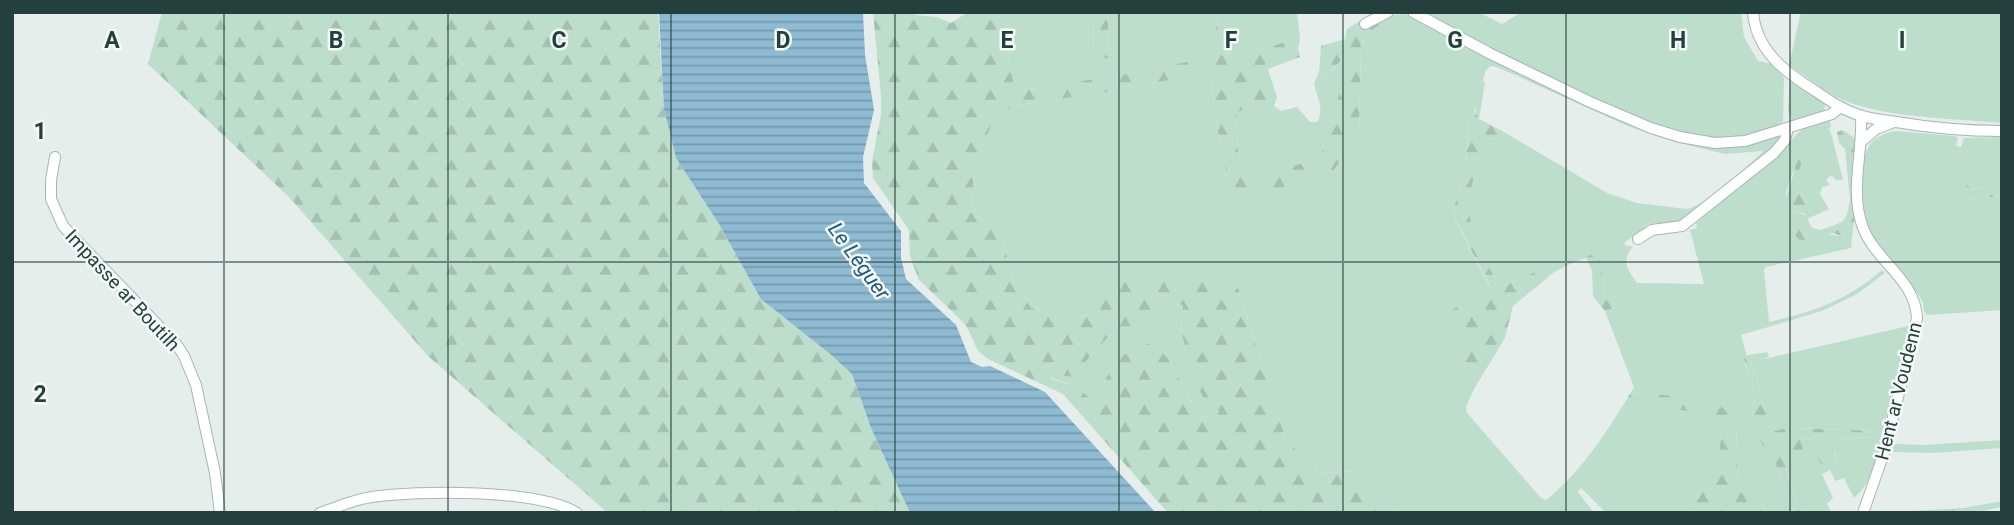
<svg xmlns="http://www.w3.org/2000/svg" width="2014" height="525" viewBox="0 0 2014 525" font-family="Roboto,sans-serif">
<defs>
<pattern id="forest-firs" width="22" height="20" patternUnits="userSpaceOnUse" patternTransform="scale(1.75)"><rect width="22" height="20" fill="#bedecd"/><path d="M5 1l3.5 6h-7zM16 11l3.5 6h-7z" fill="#a3c0b1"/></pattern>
<pattern id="water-rules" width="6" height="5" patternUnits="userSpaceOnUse" patternTransform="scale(1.75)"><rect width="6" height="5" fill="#8ebad2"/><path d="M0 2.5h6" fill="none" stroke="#7499ac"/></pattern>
</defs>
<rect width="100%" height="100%" fill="#e5eeeb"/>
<path fill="#bedecd" d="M1017 12H1094L1093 57H1109L1108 12H1205L1213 57 1121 75 1015 91 1008 55 1019 18Z
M1217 12H1297L1300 39 1298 49 1286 42 1240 55 1225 53 1218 33Z
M1419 12H1478L1502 24 1522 12H1741L1744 37 1758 61 1773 64 1784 78 1783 122 1780 126 1762 134 1704 140 1616 112Z
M1801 12H2002V123C1958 119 1901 118 1860 106 1833 99 1811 80 1789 65Z
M1404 14 1412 16 1492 59 1709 146 1783 135 1773 148 1680 222 1649 224 1624 243 1626 246H1633C1621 262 1627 268 1637 283L1704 284 1690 230 1697 228 1696 223 1778 155 1798 133 1807 126 1827 120 1830 122 1831 127 1804 139 1794 151 1797 160 1786 193 1789 226C1804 228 1839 238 1852 237L1851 248 1766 267 1764 270 1769 322C1813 312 1848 300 1882 270L1885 273 1857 294 1822 311 1741 335 1747 356 1744 360 1754 396 1752 420 1771 451 1794 513H1762L1760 491 1738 485 1736 418 1715 402 1699 398 1631 392 1634 387 1605 311 1635 300 1631 295 1608 301 1604 296 1602 265 1613 252V247L1568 265 1563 259 1502 287C1488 269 1472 242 1468 219 1465 194 1478 163 1485 139L1502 138 1504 132 1607 193 1637 203 1687 209C1705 206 1750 165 1763 151L1725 154 1675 142 1628 126 1497 67 1491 66 1486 70 1483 80 1473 85 1475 117 1469 121 1466 165 1454 207 1456 222 1491 289 1444 320 1454 327 1470 386 1474 389 1466 407 1467 413 1541 498 1546 500C1581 472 1603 437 1627 399L1631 403 1702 413 1721 430 1720 463 1714 479 1682 513H1606L1581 488 1578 492 1594 513H1397L1355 471 1319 473 1286 440 1236 281 1088 317 1031 308 1013 278 1000 232 972 212 974 165 994 116 1018 105 1116 91 1206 72 1211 82 1220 146 1246 199 1359 136 1361 44 1376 27 1396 19 1393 15Z
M1345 58H1351L1320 158 1248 180 1239 167 1236 117 1238 111 1274 106 1281 111 1297 107 1310 122H1317C1325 110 1317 97 1314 84L1319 72 1324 77Z
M1790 82H1793L1824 102 1825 111 1792 123 1788 110Z
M1895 131 1955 136 1958 138 1956 146 1961 147 1964 138 2002 137V181L1990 188 1971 189 1964 182 1959 183V195L1966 200 2002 196V310L1928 315 1924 312 1923 302 1918 294C1904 276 1885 258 1873 239 1862 219 1856 161 1871 143 1877 136 1886 133 1895 131Z
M1831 133 1843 180H1836L1831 175 1826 180 1830 185 1822 187 1820 194 1829 209 1807 219 1805 214 1793 211 1794 207 1807 197 1793 190C1799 171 1804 137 1829 138Z
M1159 302 1183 305 1181 331 1219 411 1215 420 1197 414 1170 360 1115 363 1097 395 1092 400 1077 387 1050 377 1052 374 1072 377 1117 327 1133 326Z
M1908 326 1909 332 1883 431 1785 428 1772 433 1751 362Z
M1882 437C1876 459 1872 483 1854 498L1844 478 1835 481 1830 470 1822 474 1833 498 1827 504 1832 513 1805 511 1798 506 1786 467 1801 464 1800 439 1811 440 1839 464 1832 447V439Z
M2002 440V448L1933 453 1892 452 1894 444 1924 445Z"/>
<path fill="url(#forest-firs)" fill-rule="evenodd" d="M162 12H658L664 109 676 158 719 224 829 353 852 374 871 428 910 513H608L428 356 290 198 148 64Z
M873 12H916V15L937 17 951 23 968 12H1017L1019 18 1008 55 1015 91 1121 75 1212 57 1205 12H1217L1218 33 1225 53 1240 55 1286 42 1298 49 1300 57 1268 69 1277 97 1274 106 1238 111 1236 117 1239 167 1249 179 1320 158 1350 59 1344 58 1324 77 1319 72 1321 46 1345 39 1347 29 1373 12H1391L1397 19 1376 27 1361 44 1359 136 1333 171 1246 199 1232 192 1220 146 1211 82 1206 72 1116 91 1018 105 995 116 974 165 972 212 1000 232 1013 278 1031 308 1088 317 1101 275 1236 281 1286 440 1319 473 1355 471 1397 513H1168L1063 394 988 359 978 351 967 327 960 319 919 280 910 256 909 230 873 178 872 161 881 115V96ZM1159 302 1183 305 1181 331 1191 367 1204 400 1219 411 1215 420 1197 414 1170 360 1152 343C1139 346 1121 354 1113 366 1106 377 1102 390 1092 400L1077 387 1050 378 1052 374 1072 377 1117 327 1133 326Z
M1094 12H1108L1109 58H1093Z
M1483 80 1485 83 1479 119 1504 132 1503 138 1485 139C1472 186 1459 208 1482 255 1488 266 1494 277 1502 287L1563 259 1568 265 1553 273 1513 306 1505 338 1474 389 1470 387 1454 327 1443 320V315L1491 288 1456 221 1454 207 1466 165 1469 121 1475 117 1476 108 1470 102 1473 84Z
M1828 127 1831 133 1829 138C1804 137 1800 171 1793 190L1807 197 1808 201 1806 205 1794 207 1793 211 1805 215 1812 228 1820 230 1835 225 1843 221 1847 214 1850 200 1845 149 1839 143 1837 132 1843 130 1856 139 1855 215 1852 237H1844L1833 233 1802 242C1763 209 1804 178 1794 151 1799 138 1815 132 1828 127Z
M2002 181V196L1966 200 1959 195V183L1964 182 1972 189 1990 188Z
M1613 247V252L1602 265 1604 296 1608 300 1632 294 1635 297V300L1605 311 1593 296 1592 271 1586 257Z
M1767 352 1769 357 1751 363 1772 432 1785 428 1883 431 1882 437 1832 439V447L1839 465 1821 464 1811 440 1800 439 1805 457 1801 464 1786 468 1798 506 1805 511 1818 510 1819 513H1794L1771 451 1763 446 1752 420 1754 396 1744 359 1748 355Z
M1631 392 1699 398 1715 402 1736 418 1738 485 1761 491 1762 513H1682C1715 478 1719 479 1721 430L1702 413 1630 403 1627 399Z
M2002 501V507L1972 513H1877L1963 508Z"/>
<path fill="url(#water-rules)" d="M659 12H863L865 55 874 110 863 157 864 183 901 231V258L906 279 956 325 971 362 982 367 990 366 1045 392 1156 513H910L871 428 852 374 829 353 761 299 719 224 676 158 664 109Z"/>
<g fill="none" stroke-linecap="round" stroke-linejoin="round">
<g stroke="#a7b6b3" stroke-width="12">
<path id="minor" d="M1413 12 1489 53 1590 102 1651 128 1680 137 1715 143 1745 141 1832 114 1840 107
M1753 12C1756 51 1786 73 1817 92 1830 101 1843 110 1859 115 1870 119 1884 120 1896 122 1932 128 1965 131 2002 131
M1365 24 1388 12
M1861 116C1863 152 1850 190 1862 225 1874 261 1915 278 1917 318L1886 447 1863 513
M1861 142 1876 129 1894 122
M55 157 51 180V199L63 226 177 345 184 356 196 385 215 473 220 513
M1638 239 1652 230 1682 226 1774 153 1785 140 1788 128
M320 513C336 508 354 499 372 497 417 490 539 489 577 513"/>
</g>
<use href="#minor" stroke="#fff" stroke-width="10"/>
</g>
<path fill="none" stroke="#24403d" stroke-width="2" stroke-opacity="0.55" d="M224 12V513M448 12V513M671 12V513M895 12V513M1119 12V513M1343 12V513M1566 12V513M1790 12V513M12 262H2002"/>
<g text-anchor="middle" stroke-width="5" stroke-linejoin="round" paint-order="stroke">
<g font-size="19" fill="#24403d" stroke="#f5faf9">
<text transform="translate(123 290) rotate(47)" y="7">Impasse ar Boutilh</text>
<text transform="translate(1898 391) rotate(-76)" y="7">Hent ar Voudenn</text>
</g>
<g font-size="21" font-style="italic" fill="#1e5a7c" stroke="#f5faf9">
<text transform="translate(859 261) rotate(54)" y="7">Le Léguer</text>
</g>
</g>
<g font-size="23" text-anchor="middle" font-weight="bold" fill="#24403d" stroke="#f5faf9" stroke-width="5" stroke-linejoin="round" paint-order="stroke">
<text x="112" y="48">A</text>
<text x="336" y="48">B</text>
<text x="559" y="48">C</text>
<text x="783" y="48">D</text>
<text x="1007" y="48">E</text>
<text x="1231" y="48">F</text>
<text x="1455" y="48">G</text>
<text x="1678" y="48">H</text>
<text x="1902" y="48">I</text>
<text x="40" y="139">1</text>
<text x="40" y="402">2</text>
</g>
<rect width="2014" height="525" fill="none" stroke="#24403d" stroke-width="28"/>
</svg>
